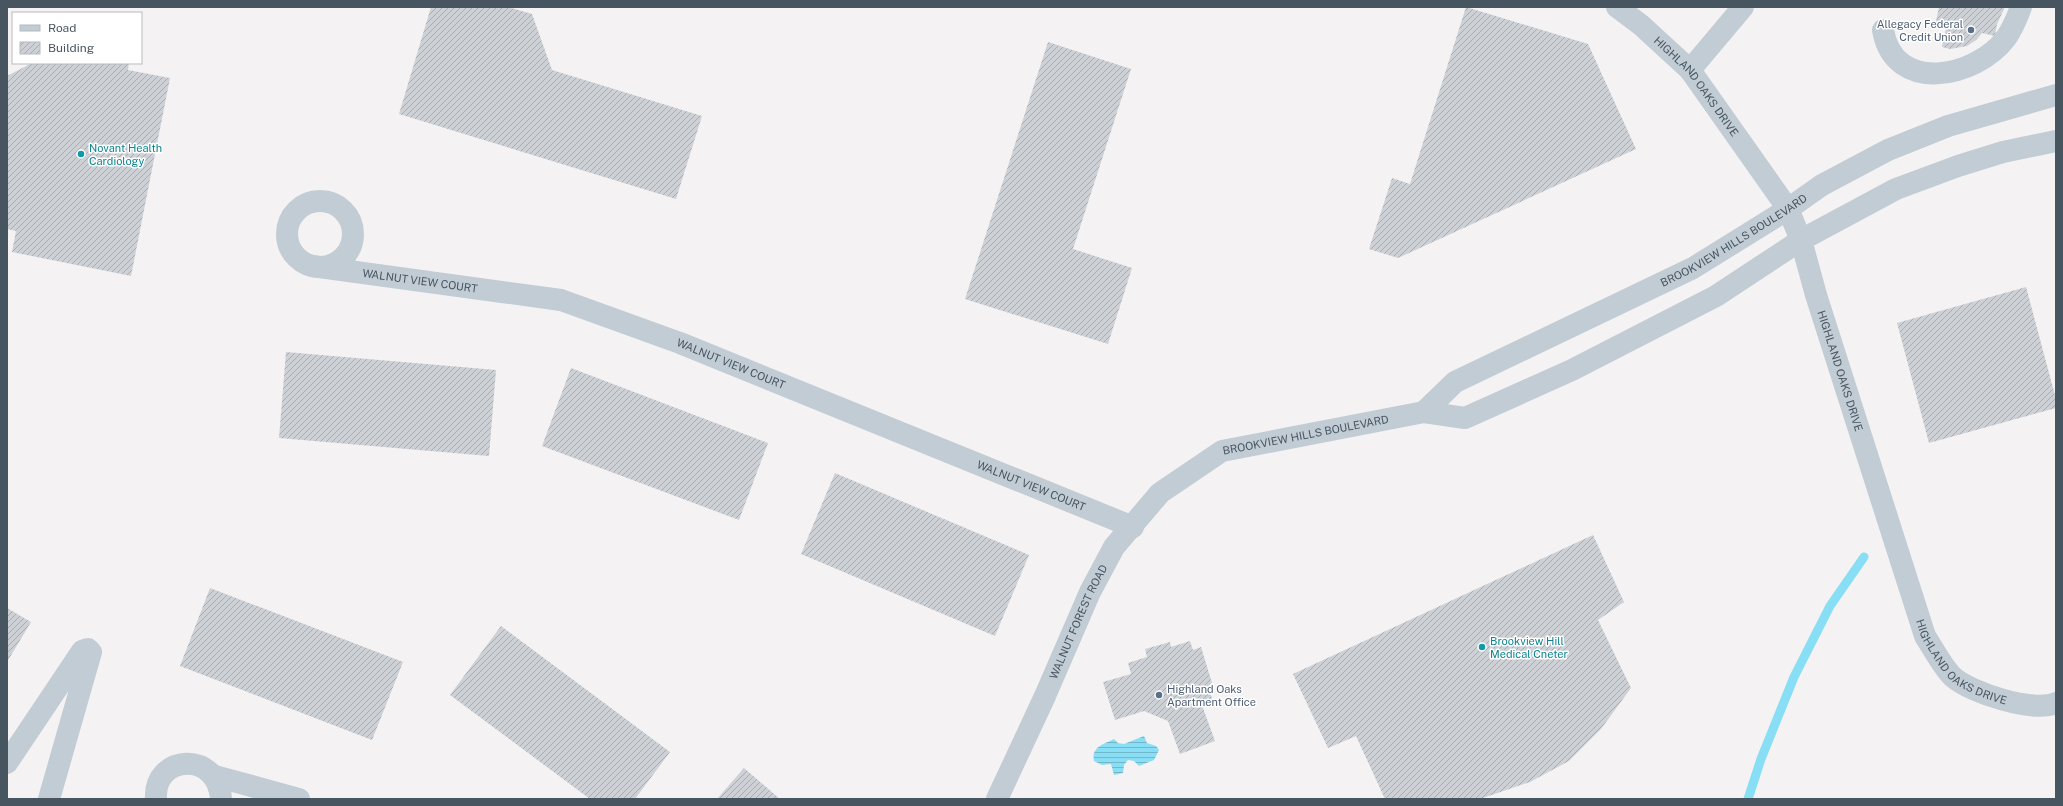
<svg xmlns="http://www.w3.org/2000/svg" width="2063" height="806" viewBox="0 0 2063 806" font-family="'Public Sans',sans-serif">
<defs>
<pattern id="water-rules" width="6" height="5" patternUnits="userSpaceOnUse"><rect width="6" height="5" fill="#88def4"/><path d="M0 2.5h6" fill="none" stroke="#71b7c9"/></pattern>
<pattern id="building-hatch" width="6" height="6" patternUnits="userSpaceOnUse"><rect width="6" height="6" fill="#cdd1d6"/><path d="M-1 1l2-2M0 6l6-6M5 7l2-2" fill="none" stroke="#a8acb1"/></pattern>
</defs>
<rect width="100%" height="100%" fill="#f4f2f2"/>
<path fill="url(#water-rules)" d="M1144 736 1147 743 1156 746 1159 750 1154 760 1139 766 1134 761 1128 760 1124 765 1123 773 1114 775 1111 764 1102 765 1094 761C1091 747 1104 744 1114 739L1118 743 1124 744Z"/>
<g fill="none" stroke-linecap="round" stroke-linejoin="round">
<path stroke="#88def4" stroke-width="9" d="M1748 799 1761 759 1794 677 1830 606 1864 557"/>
</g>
<path fill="url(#building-hatch)" d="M431 7H508L532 14 552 70 702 116 676 199 399 114Z
M1466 7 1588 44 1636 149 1398 258 1369 249 1392 178 1410 184Z
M1939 7H2005L1997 24 1995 36 1982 33 1976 40 1967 46 1950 49 1942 47 1946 28 1935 26Z
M1048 42 1131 69 1073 249 1132 268 1108 344 965 299Z
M32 63H129L128 70 170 78 131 276 12 252 16 231 7 229V76Z
M2026 287 2056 399V408L1929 443 1897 323Z
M286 352 496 370 489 456 279 438Z
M571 368 768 443 739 520 542 446Z
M835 473 1029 555 995 636 801 554Z
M1593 535 1624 602 1598 620 1631 688 1601 729 1569 761 1530 782 1480 799H1385L1356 736 1328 748 1293 674Z
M210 588 403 662 372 740 180 666Z
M7 608 31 622 7 662Z
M501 626 670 752 635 799H590L450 695Z
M1190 641 1193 650 1201 647 1212 683 1208 687 1214 704 1203 708 1215 741 1180 754 1168 721 1144 711 1115 720 1103 682 1131 674 1128 663 1147 657 1145 649 1170 642 1171 647Z
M744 768 780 799H717Z"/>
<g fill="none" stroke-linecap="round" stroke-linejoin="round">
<g stroke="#c1ccd4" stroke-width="22">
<path id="s1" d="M1617 7 1641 25 1690 70 1788 209 1801 240 1816 295 1925 636C1932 647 1944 669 1953 677 1971 693 2034 713 2056 703"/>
<path d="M1883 30C1894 95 1976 78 2006 38 2013 28 2017 18 2021 7"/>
<path d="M1690 70 1743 7"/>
<circle cx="320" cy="234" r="33"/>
<path id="s2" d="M312 266 561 300 680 343 1133 527"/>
<path id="s3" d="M1424 412 1455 382 1693 268 1788 209 1822 185 1888 150 1948 126 2056 95"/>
<path d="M7 763 82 651 88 649 91 652 49 799"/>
<path d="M215 776 299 799"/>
<path d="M156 799C153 754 218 750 221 799"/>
<path id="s4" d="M997 799 1045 696 1090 592 1114 547 1160 493 1222 451 1424 412 1465 418 1572 370 1716 296 1801 240 1896 189 1958 166 2003 152 2056 141"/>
</g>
</g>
<g fill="#5c6f8a" stroke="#fff" stroke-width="1.5">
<circle cx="1971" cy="30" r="4"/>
<circle cx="1159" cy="695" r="4"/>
</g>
<g fill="#0f9aa8" stroke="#fff" stroke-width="1.5">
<circle cx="81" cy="154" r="4"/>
<circle cx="1482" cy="647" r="4"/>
</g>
<g text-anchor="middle" stroke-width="3" stroke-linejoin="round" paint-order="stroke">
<g font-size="11" fill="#4e5e75" stroke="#fff" text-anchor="end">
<text x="1963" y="28">Allegacy Federal<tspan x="1963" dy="13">Credit Union</tspan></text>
<text x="1167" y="693" text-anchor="start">Highland Oaks<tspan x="1167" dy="13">Apartment Office</tspan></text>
</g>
<g font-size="11" fill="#475561" stroke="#fff">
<text dy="4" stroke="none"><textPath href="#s1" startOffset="113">HIGHLAND OAKS DRIVE</textPath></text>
<text dy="4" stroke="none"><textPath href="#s3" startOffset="356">BROOKVIEW HILLS BOULEVARD</textPath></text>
<text dy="4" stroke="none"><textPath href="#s2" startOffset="109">WALNUT VIEW COURT</textPath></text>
<text dy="4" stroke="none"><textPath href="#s2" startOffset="433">WALNUT VIEW COURT</textPath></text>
<text dy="4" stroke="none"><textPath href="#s1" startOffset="437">HIGHLAND OAKS DRIVE</textPath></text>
<text dy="4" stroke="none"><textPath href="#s4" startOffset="509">BROOKVIEW HILLS BOULEVARD</textPath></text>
<text dy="4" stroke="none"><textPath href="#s2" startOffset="757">WALNUT VIEW COURT</textPath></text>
<text dy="4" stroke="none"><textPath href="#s4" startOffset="195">WALNUT FOREST ROAD</textPath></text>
<text dy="4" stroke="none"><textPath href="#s1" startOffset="761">HIGHLAND OAKS DRIVE</textPath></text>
</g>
<g font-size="11" fill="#0d838f" stroke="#fff" text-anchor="start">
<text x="89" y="152">Novant Health<tspan x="89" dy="13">Cardiology</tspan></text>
<text x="1490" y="645">Brookview Hill<tspan x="1490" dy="13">Medical Cneter</tspan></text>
</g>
</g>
<rect width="2063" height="806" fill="none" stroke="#475561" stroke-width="16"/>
<rect x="12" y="12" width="130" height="52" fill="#ffffff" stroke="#b5bbc0"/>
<rect x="20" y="25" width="20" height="6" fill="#c1ccd4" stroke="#b5bbc0"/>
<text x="48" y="32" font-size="12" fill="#475561">Road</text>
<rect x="20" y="42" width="20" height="12" fill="url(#building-hatch)" stroke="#b5bbc0"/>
<text x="48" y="52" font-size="12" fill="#475561">Building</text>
</svg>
